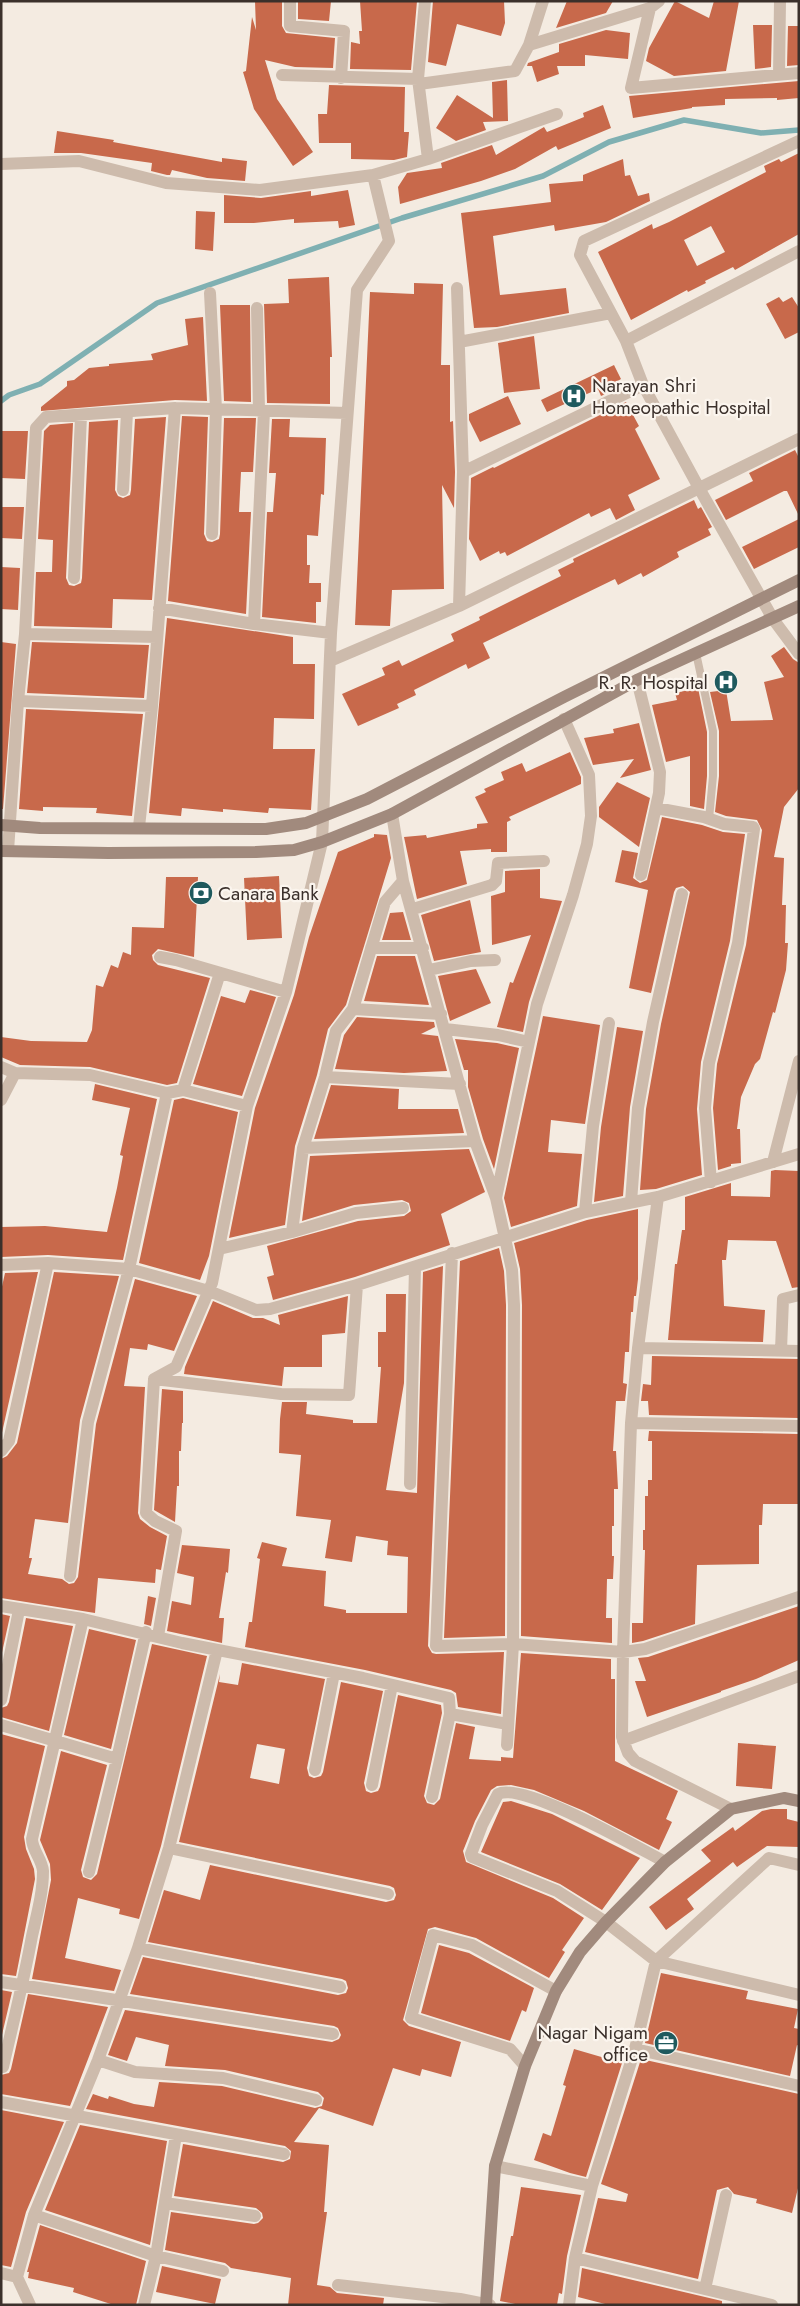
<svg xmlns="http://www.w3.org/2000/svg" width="800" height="2306" viewBox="0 0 800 2306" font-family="Jost,sans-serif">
<rect width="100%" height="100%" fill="#f4ebe1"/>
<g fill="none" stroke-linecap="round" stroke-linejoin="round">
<path stroke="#7fb0b2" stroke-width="5.5" d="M1 401 9 395 40 384 157 303 402 218 543 176 609 142 684 120 761 133 799 130"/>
</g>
<path fill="#c8694b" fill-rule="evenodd" d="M255 1H282V26L286 33 335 38 333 68 295 67 265 60 277 99 313 152 293 166 254 109 243 72 246 71 252 17 256 30Z
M298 1H331L329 21 298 19Z
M360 1H417L411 70 350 69 351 42 360 44 359 31H362Z
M433 1H504L505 23 501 36 457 24 446 66 428 62Z
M567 1H613L606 13 556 28Z
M675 1 709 18 714 1H739L726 71 674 76 646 61 649 48Z
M753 25H772L771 67 755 69Z
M788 26H799V65L787 66Z
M606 30 630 33 628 59 585 55V66H557L559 74 537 82 532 66H527L528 63 559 52V44Z
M507 80 508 121 483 122 486 130 456 141 436 128 457 95 493 118 492 82Z
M799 81V98L777 100V98L725 99V105L692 107V108L633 118 629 96Z
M329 85 405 87 404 132H409L407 157 394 160 351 159V143H319L318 114H327Z
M603 105 611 128 558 150 556 146 515 169 481 181 400 204 398 187 407 173 442 168 441 163 492 145 496 155 544 127 547 132 584 117 583 113Z
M57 131 114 140 113 142 222 162V158L247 161 245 181 207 178 172 170 170 175H167L151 171 152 163 81 153H54Z
M799 153V234L735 270 733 267 705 281 706 283 688 292 687 290 631 320 598 252 652 224 653 229 669 222 766 172 764 166 779 159 781 162ZM711 226 725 252 697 266 684 240Z
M623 159 625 176 630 175 638 196 649 193 650 201 606 222 555 231 554 225 493 236 500 295 566 288 569 313 497 327 474 328 461 213 551 202 549 184 583 181V175Z
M348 190 355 225 339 228 338 221 294 223V219L254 223H224V195L261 198 311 191V196Z
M196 211 215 212 213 251 195 249Z
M329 277 332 357H330V404L267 403 264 304 289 303 288 279Z
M414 283 443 284 441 365H450V422L453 421 455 472 454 508 442 485 444 589 392 590 390 626 355 625 370 292 414 294Z
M779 297 783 302 792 297 799 308V332L785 339 766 304Z
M220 305H250L251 402 224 401Z
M203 317 207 401 175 400 41 411V407L67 386V381L74 380 89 368 109 366V364L153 360 151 354 188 345 185 319Z
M534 336 540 389 504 393 498 343Z
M614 365 621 379 616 382 619 388 601 396 598 389 547 412 541 400Z
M508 396 521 424 480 442 469 420V414Z
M626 402 639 426 635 429 660 479 628 495 635 510 616 520 610 508 591 517 589 513 507 556 505 552 500 554 499 551 480 561 469 539 471 478 493 467 494 468Z
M182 416 208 417 204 534 207 541 212 542 219 539 220 534 224 418H256L253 472H241L239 512H251L246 614 168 601Z
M166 417 152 600 113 599 112 628 34 626 36 572H52L53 540 38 539 44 431 50 425 73 423 66 578 69 585 74 586 81 583 82 578 89 422 118 420 115 490 118 496 123 498 130 495 131 490 135 419Z
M272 419H290L289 437 326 438 324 495 321 494 318 536 307 535V565H310L309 583H321V602H316V623L262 617 267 512H273L276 473H269Z
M1 431H28L25 479 1 478Z
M795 450 799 458V516L787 491H784L726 520 715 500 753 481 749 473Z
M694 500 698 509 701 507 712 527 708 529 711 535 677 552 679 557 643 577 641 573 618 585 615 579 483 643 490 658 468 669 466 664 414 690 416 695 397 704 399 708 358 726 342 694 385 675 382 668 399 660 402 666 454 641 451 634 480 620 479 617 561 576 558 570 574 562 573 559Z
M1 507H24L22 539 1 538Z
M799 519V547L754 569 742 547Z
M1 567 20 568 18 610 1 609Z
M167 618 293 637V664H315L314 719 274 718 273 749H315L311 810 269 808 268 813 223 809V812L182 808 181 816 149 813Z
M1 642 16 644 3 809H1Z
M32 642 149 645 144 698 27 693Z
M784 647 793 659 799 663V788L784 807 774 857 784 858 782 905H786L785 943H788L786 970 775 1013 773 1012 760 1059 755 1064 741 1097 737 1129H740L741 1163 731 1164V1166L718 1170 713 1108 717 1064 746 945 762 830 757 820 726 816 715 812 719 776V731L710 692 726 690 731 721 773 720 764 682 784 677 771 656Z
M698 688 707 732V776L704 809 690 806V756L666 762 652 705 677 700 675 693Z
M26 709 143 714 132 816 96 813 97 808 43 807V811L19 809Z
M639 723 651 770 620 778 634 759 593 765 584 738 614 733 613 729Z
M570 752 581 777V784L509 817 511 820 507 822V852H491V849L460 851 467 884 417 899 404 837 426 835 427 838 477 828V824L488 823 475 797 486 792 484 789 504 780 501 772 522 763 526 772Z
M617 782 650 798 639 847 599 817V807Z
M662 817 702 825 723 832 745 834 730 941 701 1062 697 1109 702 1175 656 1189 640 1190 646 1109 661 1024 690 892 683 886 676 888 674 892 651 993 629 988 648 890 615 882 622 850 638 853 633 878 640 883 647 880Z
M374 834 387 835 391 858 346 1005 328 1029 317 1075 295 1146 285 1225 229 1238 255 1108 294 995 309 937 338 852 374 837Z
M540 869V898L562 901 529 1002 523 1032 497 1027 510 982 513 983 531 935 492 945 491 896 505 892V871Z
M279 876 282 938 247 940 244 878Z
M166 877H198L194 957 158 949 152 955 153 960 158 965 210 978 177 1083 167 1085 90 1067 20 1065 1 1057V1037L31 1041 87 1042 92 1030 96 985 103 987 111 965 118 968 123 952 131 955 132 927 164 928Z
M470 900 481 952 434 961 421 915Z
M403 912 411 940H382L390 913Z
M377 956H415L429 1005 364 1001Z
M476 969 491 1003 450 1021 438 976Z
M250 990 276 997 242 1096 193 1084 221 996 245 1003Z
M543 1016 600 1025 585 1124 551 1120 548 1152 582 1154 577 1206 511 1227 504 1198Z
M357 1017 434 1022 435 1027 421 1034 438 1036 447 1071 404 1073 335 1069 344 1035Z
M617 1027 643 1031 630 1107 623 1196 594 1202 601 1127Z
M455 1039 497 1043 519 1048 494 1169 483 1139 468 1087V1070H464Z
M95 1084 157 1099 123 1260 48 1255 1 1257V1227L45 1226 107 1232 117 1188 123 1156 120 1155 130 1108 92 1100Z
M331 1085 399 1089 398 1109H458L464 1133 314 1139Z
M183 1098 238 1112 209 1256 200 1280 139 1263 174 1100Z
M469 1149 485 1192 441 1214 450 1245 355 1277 273 1300 267 1277 274 1275 267 1246 358 1221 404 1216 411 1211 409 1203 402 1200 354 1205 302 1221 310 1156Z
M775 1170 799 1171V1287L792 1288 776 1241 728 1240 726 1260H722L724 1306 765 1310 763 1342 668 1340 675 1264H677L682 1230H685V1197L731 1183V1196L770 1197 771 1171Z
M638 1209V1279L636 1296H634L633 1312H631L629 1352H625L623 1383 627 1384 625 1401H616L613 1451H616L618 1489H614V1526H612V1556H614L613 1579H607L606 1618H612V1643L521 1636 522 1305 520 1269 514 1243 587 1220Z
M499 1248 504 1271 506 1305 505 1636 444 1638 460 1261Z
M443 1266 428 1646 432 1653 436 1654 504 1652 501 1714 458 1707 456 1693 451 1690 365 1670 245 1647 249 1622H252L260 1559 257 1558 262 1542 287 1548 282 1566 326 1571 324 1606 346 1610V1613H407L408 1557 387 1555 388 1541 356 1536 352 1562 325 1558 331 1520 296 1516 301 1455 279 1453 280 1419 282 1402H307L306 1414 353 1420V1423H377L381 1367H378V1332H386V1294H406L404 1383 386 1490 417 1493 423 1272Z
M38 1272 1 1437V1438V1291L5 1273Z
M54 1272 119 1276 80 1420 68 1523 35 1519 29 1558H32L28 1574 62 1579 69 1584 74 1583 78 1577 96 1424 135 1279 197 1296 174 1351 148 1344 147 1350 130 1348 124 1386 145 1387 138 1513 140 1519 150 1527 167 1536 161 1570 156 1569 155 1583 98 1578 95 1613 1 1598V1459L7 1456 17 1443Z
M348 1296 345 1333 322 1335V1367H284L282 1386 184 1374 185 1367 213 1301 253 1318H263L280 1325 278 1315Z
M652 1356 799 1359V1418L649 1415 648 1401H641L643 1384 651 1385Z
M162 1389 183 1391V1423H182L181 1451H179V1486H177L175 1522 154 1510Z
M649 1431 799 1434 798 1504H763L762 1525H759V1564L697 1565 695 1624 643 1641 632 1643V1623H643L645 1550H643V1530H645V1496H648V1480H652V1441H648Z
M182 1545 230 1549 228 1573 226 1572 219 1618H224L222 1643 167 1631 172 1601 191 1605 194 1577 177 1573Z
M148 1596 156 1598 151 1626 144 1624Z
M799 1606V1660L756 1679 721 1691V1692L647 1717 635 1681H646L638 1658 648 1657Z
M1 1614 10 1616 1 1657Z
M26 1618 73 1626 49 1731 1 1717V1708L7 1706 9 1702Z
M89 1629 136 1640 111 1749 64 1735Z
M152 1644 207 1656 161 1846 139 1919 119 1914 120 1909 78 1898 65 1958 121 1970 114 1991 32 1979 51 1880 50 1864 40 1840 61 1751 107 1765 81 1870 83 1877 91 1880 97 1874Z
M521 1653 611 1659V1679H615V1761L678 1791 666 1819 672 1822 659 1850 584 1811 534 1790 511 1785 497 1786 491 1790 475 1821 463 1851 466 1862 553 1898 584 1918 562 1950 565 1952 549 1978 476 1938 435 1927 428 1929 403 2020 409 2026 461 2042 451 2077 422 2069 420 2076 393 2068 373 2126 319 2108 294 2142 329 2145 324 2212H327L317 2285 330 2287 337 2293 384 2298 383 2305H288L291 2278 231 2268 225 2263 165 2250 171 2212 254 2224 258 2223 263 2218 262 2213 256 2208 174 2196 183 2144 283 2162 290 2159 291 2151 285 2146 86 2109 93 2094 108 2099 109 2096 134 2104 154 2107 159 2082 222 2086 315 2108 322 2106 324 2098 318 2092 225 2070 165 2066 169 2045 136 2037 127 2061 108 2055 125 2010 332 2042 339 2039 341 2035 338 2028 334 2026 130 1994 143 1957 338 1995 346 1993 348 1988 346 1981 342 1979 148 1942 164 1890 200 1900 210 1865 386 1902 394 1900 396 1895 394 1888 390 1886 179 1842 220 1674 219 1682 238 1685 242 1663 325 1679 307 1768 309 1776 314 1778 321 1776 323 1772 341 1682 383 1691 364 1783 366 1791 371 1793 378 1791 380 1787 398 1695 441 1705 442 1713 424 1796 427 1803 434 1805 440 1799 456 1723 475 1727 469 1759 501 1761V1757L513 1758ZM257 1744 285 1749 279 1784 250 1778Z
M1 1734 45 1746 24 1837 26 1849 34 1869 35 1879 16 1976 1 1974Z
M738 1743 776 1746 772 1789 736 1786Z
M511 1801 552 1814 640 1858 602 1910 560 1884 481 1852 503 1802Z
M771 1809H787V1819L799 1822V1847L767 1846 737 1867 733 1862 687 1899 694 1909 666 1930 649 1907 711 1861 701 1850 733 1827 735 1831 762 1811Z
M439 1945 469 1953 534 1988 526 2012 522 2010 510 2041 421 2013Z
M661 1973 748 1991 746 1999 798 2009 794 2028 799 2029V2046L797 2045 790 2076 645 2043Z
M1 1990 12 1992 1 2039Z
M28 1994 108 2007 70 2106 1 2094V2075L9 2073 11 2069Z
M574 2049 622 2063 586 2177 570 2173 534 2160 543 2133 551 2136 566 2086 563 2085Z
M641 2059 799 2094V2184L792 2213 756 2203 757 2199 734 2194 728 2187 717 2190 698 2279 585 2252 598 2198 626 2202 628 2194 601 2184Z
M1 2110 64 2122 26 2212 11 2267 1 2265Z
M80 2125 167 2141 150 2245 45 2210Z
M521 2187 581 2195 567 2256 562 2294 559 2293 557 2305H520L500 2301 511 2236H513Z
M40 2225 146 2261 136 2305H114L73 2292 74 2288 28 2278 29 2272H27Z
M162 2266 221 2279 215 2304 156 2292Z
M582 2268 722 2301V2305H609L578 2297Z"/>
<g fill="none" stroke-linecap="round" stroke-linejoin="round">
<path stroke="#cdbbac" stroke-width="8" d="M696 653 713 731V776L709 819"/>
<path stroke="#cdbbac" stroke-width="12" d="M290 1V26L344 31 341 78
M425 1 418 79 428 159
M650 8 631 88 799 73
M529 45 650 8 659 1
M282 75 418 79
M779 75 780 1
M419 84 515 71 529 45 543 1
M799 141 584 241 580 255 626 341 643 385 699 488 773 619 799 654
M1 164 79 161 166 183 260 190 373 175 428 159 557 114
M457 288 463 472 459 606
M210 293 216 409 212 534
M257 308 259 411
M626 341 799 251
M459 342 611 313
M463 472 643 385
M123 490 127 412
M74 578 81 416
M159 608 254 624 331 633
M254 624 264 411
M25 634 157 637
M330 661 459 606 799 439
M637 680 660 772 659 793 641 875
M18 701 152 706
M656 808 704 817 724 824 753 827 754 829 738 943 709 1063 705 1108 711 1182
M392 814 403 881 475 1141 496 1198 512 1270 514 1305 513 1644 507 1745
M139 827 152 706 175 408
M8 851 18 701 25 634 36 428 46 417 175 408 347 413
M413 909 492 885 496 881 498 863 544 861
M371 948H423
M160 957 176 960 286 992
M429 970 471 961 495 960
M353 1009 441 1014
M445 1029 498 1035 529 1042
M1 1067 15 1073 90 1075 167 1093 183 1090 247 1106
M325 1077 460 1084
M183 1090 220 973
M1 1100 15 1073
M303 1148 475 1141
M773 1162 799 1061
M658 1197 638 1348 631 1423 623 1652 622 1737 628 1753 635 1761 731 1809
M496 1198 537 1004 573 895 587 844 591 816 589 775 564 719
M631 1202 638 1108 653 1022 682 894
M585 1212 593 1126 609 1023
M292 1232 303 1148 325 1077 336 1031 353 1009 385 902 403 881
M219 1249 292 1232 356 1213 403 1208
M452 1253 436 1646 513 1644 623 1652 645 1649 799 1597
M1 1265 48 1263 129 1269 209 1291 256 1310 270 1309 357 1285 585 1212 658 1197 799 1154
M638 1348 799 1351
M781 1350 783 1299 799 1295
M154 1379 281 1394 349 1395 357 1285
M631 1423 799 1426
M1 1451 9 1441 48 1263
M410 1484 415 1267
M70 1576 88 1422 129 1269 167 1093
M1 1606 83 1619 182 1643 363 1678 449 1698 450 1714 432 1797
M158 1636 176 1531 155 1521 146 1513 154 1379 176 1367 212 1283 247 1106 286 992 322 842 331 633 357 290 389 241 373 175
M1 1700 19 1610
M450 1714 508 1724
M1 1725 117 1759 146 1632
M623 1741 799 1676
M315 1770 334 1673
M372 1785 392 1685
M169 1848 388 1894
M665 1862C638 1848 523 1781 498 1794L482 1825 471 1854 472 1857 557 1891 606 1922 656 1961 799 1995
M89 1872 117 1759
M138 1948 340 1987
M1 1982 333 2034
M635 2049 799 2086
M98 2060 135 2072 223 2078 316 2100
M525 2066 510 2049 411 2018 433 1935 472 1945 556 1991
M3 2067C13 2023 24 1980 32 1936 37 1914 43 1893 43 1871 42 1859 32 1850 32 1839L83 1619
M1 2102 284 2154
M495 2166 592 2186
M165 2203 255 2216
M34 2215 156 2256 223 2271
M575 2258 772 2305
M1 2273 17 2277
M338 2285 460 2299 490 2305
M705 2289 726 2195
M30 2305 17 2277 34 2215 98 2060 138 1948 169 1848 217 1650
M144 2305 156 2256 176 2135
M569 2305 575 2258 592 2186 635 2049 656 1961 769 1858 799 1865"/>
<path stroke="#a18a7d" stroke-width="12" d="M1 825 40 828 266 829 306 823 367 799 564 697 799 580
M1 851 108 853 256 852 294 850 322 842 392 814 637 680 799 606
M486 2305 495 2166 525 2066 556 1991 580 1952 606 1922 665 1862 731 1809 784 1798 799 1801"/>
</g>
<defs>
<g id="hospital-disc" transform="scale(1.25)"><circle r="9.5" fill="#1f5a5e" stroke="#fbf5ee"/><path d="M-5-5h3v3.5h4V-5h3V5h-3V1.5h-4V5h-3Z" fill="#fff"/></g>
<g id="bank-disc" transform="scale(1.25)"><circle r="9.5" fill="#1f5a5e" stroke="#fbf5ee"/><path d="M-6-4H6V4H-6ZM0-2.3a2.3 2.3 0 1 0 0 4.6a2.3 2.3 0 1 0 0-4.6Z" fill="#fff"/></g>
<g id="office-disc" transform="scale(1.25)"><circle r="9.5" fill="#1f5a5e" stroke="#fbf5ee"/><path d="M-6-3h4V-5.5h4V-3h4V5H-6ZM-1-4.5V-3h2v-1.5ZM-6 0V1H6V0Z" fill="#fff"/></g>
</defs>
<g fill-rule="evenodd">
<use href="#hospital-disc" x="574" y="396"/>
<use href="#hospital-disc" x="726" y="682"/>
<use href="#bank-disc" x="201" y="893"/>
<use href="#office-disc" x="666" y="2043"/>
</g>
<g text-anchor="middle" stroke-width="4.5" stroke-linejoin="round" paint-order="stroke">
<g font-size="19" fill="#3b302b" stroke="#fbf5ee" text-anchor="start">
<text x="592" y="392">Narayan Shri<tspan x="592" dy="22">Homeopathic Hospital</tspan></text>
<text x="708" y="689" text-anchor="end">R. R. Hospital</text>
<text x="218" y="900">Canara Bank</text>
<text x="648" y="2039" text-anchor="end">Nagar Nigam<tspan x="648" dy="22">office</tspan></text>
</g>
</g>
<rect width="800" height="2306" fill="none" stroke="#3b302b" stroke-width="5"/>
</svg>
